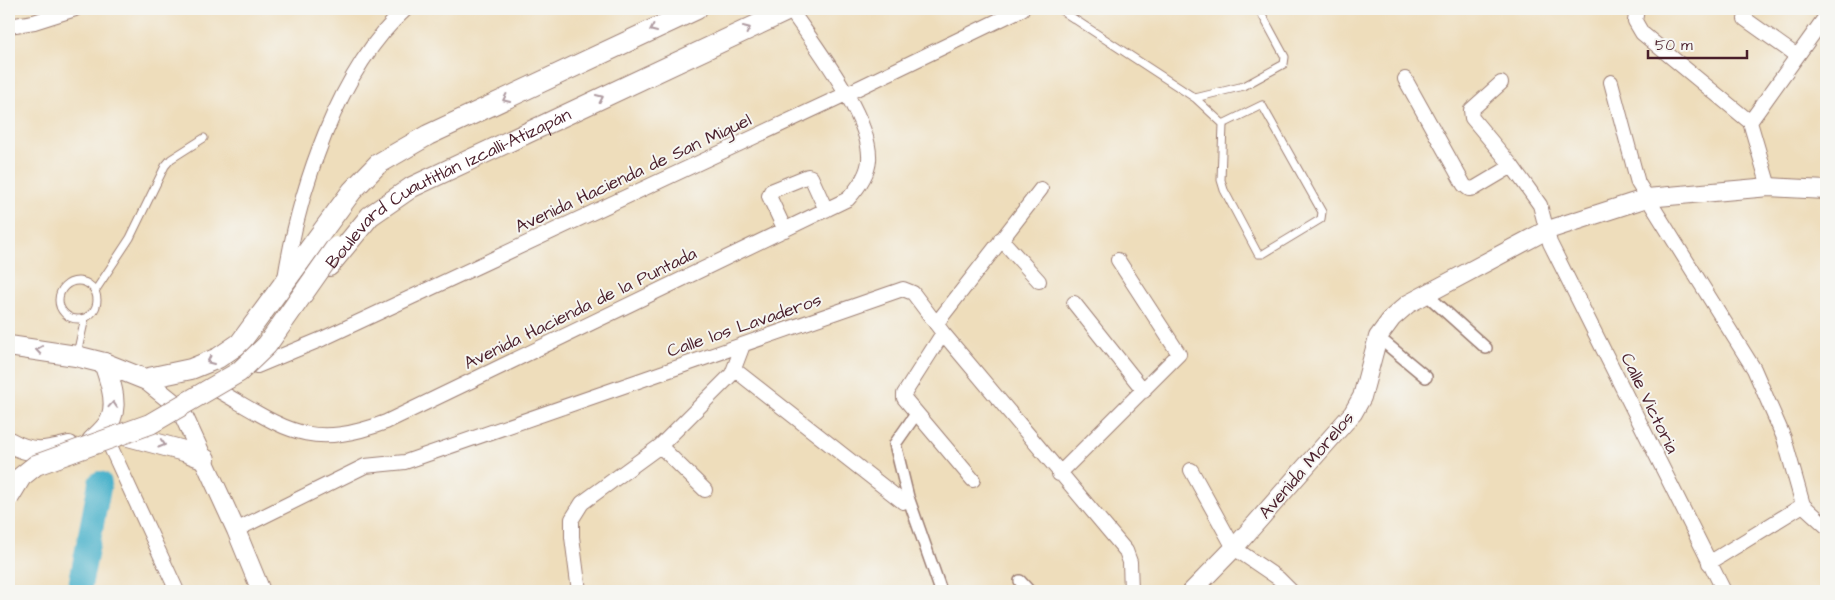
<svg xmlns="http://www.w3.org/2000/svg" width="1835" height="600" viewBox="0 0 1835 600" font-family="'Architects Daughter',sans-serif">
<rect width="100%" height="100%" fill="#f6f6f2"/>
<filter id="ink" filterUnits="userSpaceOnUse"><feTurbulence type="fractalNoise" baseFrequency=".02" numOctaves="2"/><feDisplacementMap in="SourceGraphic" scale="10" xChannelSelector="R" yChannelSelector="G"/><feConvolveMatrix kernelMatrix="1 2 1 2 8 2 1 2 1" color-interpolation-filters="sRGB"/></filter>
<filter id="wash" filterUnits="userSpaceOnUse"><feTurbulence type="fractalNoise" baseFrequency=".0096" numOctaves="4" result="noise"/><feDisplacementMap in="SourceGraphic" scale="20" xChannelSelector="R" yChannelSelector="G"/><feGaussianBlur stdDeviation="1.12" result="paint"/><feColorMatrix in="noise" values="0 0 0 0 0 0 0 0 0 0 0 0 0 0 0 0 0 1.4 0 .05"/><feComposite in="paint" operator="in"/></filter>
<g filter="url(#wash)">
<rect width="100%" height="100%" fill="#edb"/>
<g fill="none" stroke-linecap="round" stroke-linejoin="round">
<path stroke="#4cb2cb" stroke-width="24" d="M79 591 100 483"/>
</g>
</g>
<g filter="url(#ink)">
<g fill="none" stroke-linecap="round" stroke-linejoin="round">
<g stroke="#9c7e73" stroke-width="9">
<path id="service" d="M1059 9 1195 98 1223 124 1221 180 1224 190 1258 254H1263L1321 219 1322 212 1262 105 1223 124
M1195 98 1244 86 1284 64 1285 57 1259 9
M59 300a19 19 0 1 1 38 0a19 19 0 1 1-38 0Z
M95 291 130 238 165 166 171 159 204 138
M77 354 85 318"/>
</g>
<g stroke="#9c7e73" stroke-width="14">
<path id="pedestrian" d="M1426 294 1486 348
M1378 337 1426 377
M916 414 895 444 908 497 941 591
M1020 581 1029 591"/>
</g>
<g stroke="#9c7e73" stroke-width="16">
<path id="minor" d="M1637 9 1635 21 1642 33 1750 122
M1745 19 1797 56
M9 26 34 22 75 9
M1405 79 1464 185 1469 189 1475 188 1512 166
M1611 82 1638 183 1754 369 1784 438 1803 505
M1501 83 1471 110 1472 118 1512 166 1540 205 1550 243 1724 591
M1750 122 1826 16
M1750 122 1769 187
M785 230 769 196 771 191 808 176 811 177 826 210
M1001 239 1039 281
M285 278C299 191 338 69 406 9
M1074 303 1144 391
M936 324 1041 189
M943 333 904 394V398L973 480
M257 366 322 339 846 94 1022 9
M735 370 903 502
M219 391C286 429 308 451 386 422L848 199C858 188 868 175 869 160 872 118 813 43 790 9
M106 437 177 591
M660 446 705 490
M1191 470 1234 548 1278 578 1291 591
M1059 474 1179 354 1118 260
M1803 505 1826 526
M236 530 365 466 405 462 903 289 913 293 943 333 1126 551 1130 562 1131 591
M1709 563 1803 505
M579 591 572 537V519L582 503 660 446 732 374 743 345"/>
</g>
<g stroke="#9c7e73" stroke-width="20">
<path id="tertiary" d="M144 379 180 408 236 530 261 591
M1192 591 1234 548 1353 413 1362 397 1378 337 1392 318 1408 304 1545 231 1647 198 1769 187 1826 190"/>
</g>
<g stroke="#9c7e73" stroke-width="22">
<g id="secondary">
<path id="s1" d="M329 266 370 216 412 187 791 9"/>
<path d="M9 346 76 356 104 363 144 379 191 369 218 358 240 343 352 191 378 164 428 135 697 9"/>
<path d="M117 433 184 451 205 459"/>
<path d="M92 441C97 436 104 430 108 424 120 406 110 381 104 363"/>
<path d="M9 442C32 455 44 452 69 446"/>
</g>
</g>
<use href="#service" stroke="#fff" stroke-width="7"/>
<use href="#pedestrian" stroke="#fff" stroke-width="11"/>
<use href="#minor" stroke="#fff" stroke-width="14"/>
<use href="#tertiary" stroke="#fff" stroke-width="18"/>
<use href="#secondary" stroke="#fff" stroke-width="20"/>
<g stroke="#9c7e73" stroke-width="22" stroke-linecap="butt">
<path id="secondary-bridge" d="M9 497 21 477 36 465 150 424 239 372 267 345 336 247"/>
</g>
<use href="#secondary-bridge" stroke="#fff" stroke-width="20"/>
</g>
<defs><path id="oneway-chevron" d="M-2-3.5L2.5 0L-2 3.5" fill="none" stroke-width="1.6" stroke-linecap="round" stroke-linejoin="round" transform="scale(1.25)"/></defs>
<g stroke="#ae9aa0">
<use href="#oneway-chevron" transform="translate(653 29) rotate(155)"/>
<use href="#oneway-chevron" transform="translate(747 29) rotate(-25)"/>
<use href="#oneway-chevron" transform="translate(600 98) rotate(-25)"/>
<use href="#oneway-chevron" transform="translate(506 99) rotate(155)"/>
<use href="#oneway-chevron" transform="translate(39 350) rotate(-172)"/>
<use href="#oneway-chevron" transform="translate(210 361) rotate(156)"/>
<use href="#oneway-chevron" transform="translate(113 405) rotate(-86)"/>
<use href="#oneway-chevron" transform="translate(162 444) rotate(16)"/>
</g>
</g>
<g text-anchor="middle" stroke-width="4" stroke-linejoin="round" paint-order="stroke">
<g font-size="18" fill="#4a1f2b" stroke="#f6f6f2">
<text transform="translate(633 173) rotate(-25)" y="6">Avenida Hacienda de San Miguel</text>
<text dy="6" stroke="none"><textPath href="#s1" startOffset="145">Boulevard Cuautitlán Izcalli-Atizapán</textPath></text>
<text transform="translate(580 308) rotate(-26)" y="6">Avenida Hacienda de la Puntada</text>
<text transform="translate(744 325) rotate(-19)" y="6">Calle los Lavaderos</text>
<text transform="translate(1650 403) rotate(64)" y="6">Calle Victoria</text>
<text transform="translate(1306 465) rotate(-49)" y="6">Avenida Morelos</text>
</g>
</g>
<rect width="1835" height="600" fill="none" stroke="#f6f6f2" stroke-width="30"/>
<path d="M1648 50v8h99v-8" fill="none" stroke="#4a1f2b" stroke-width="2.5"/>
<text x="1655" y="50" font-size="15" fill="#4a1f2b" stroke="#f6f6f2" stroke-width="4" paint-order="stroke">50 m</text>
</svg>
